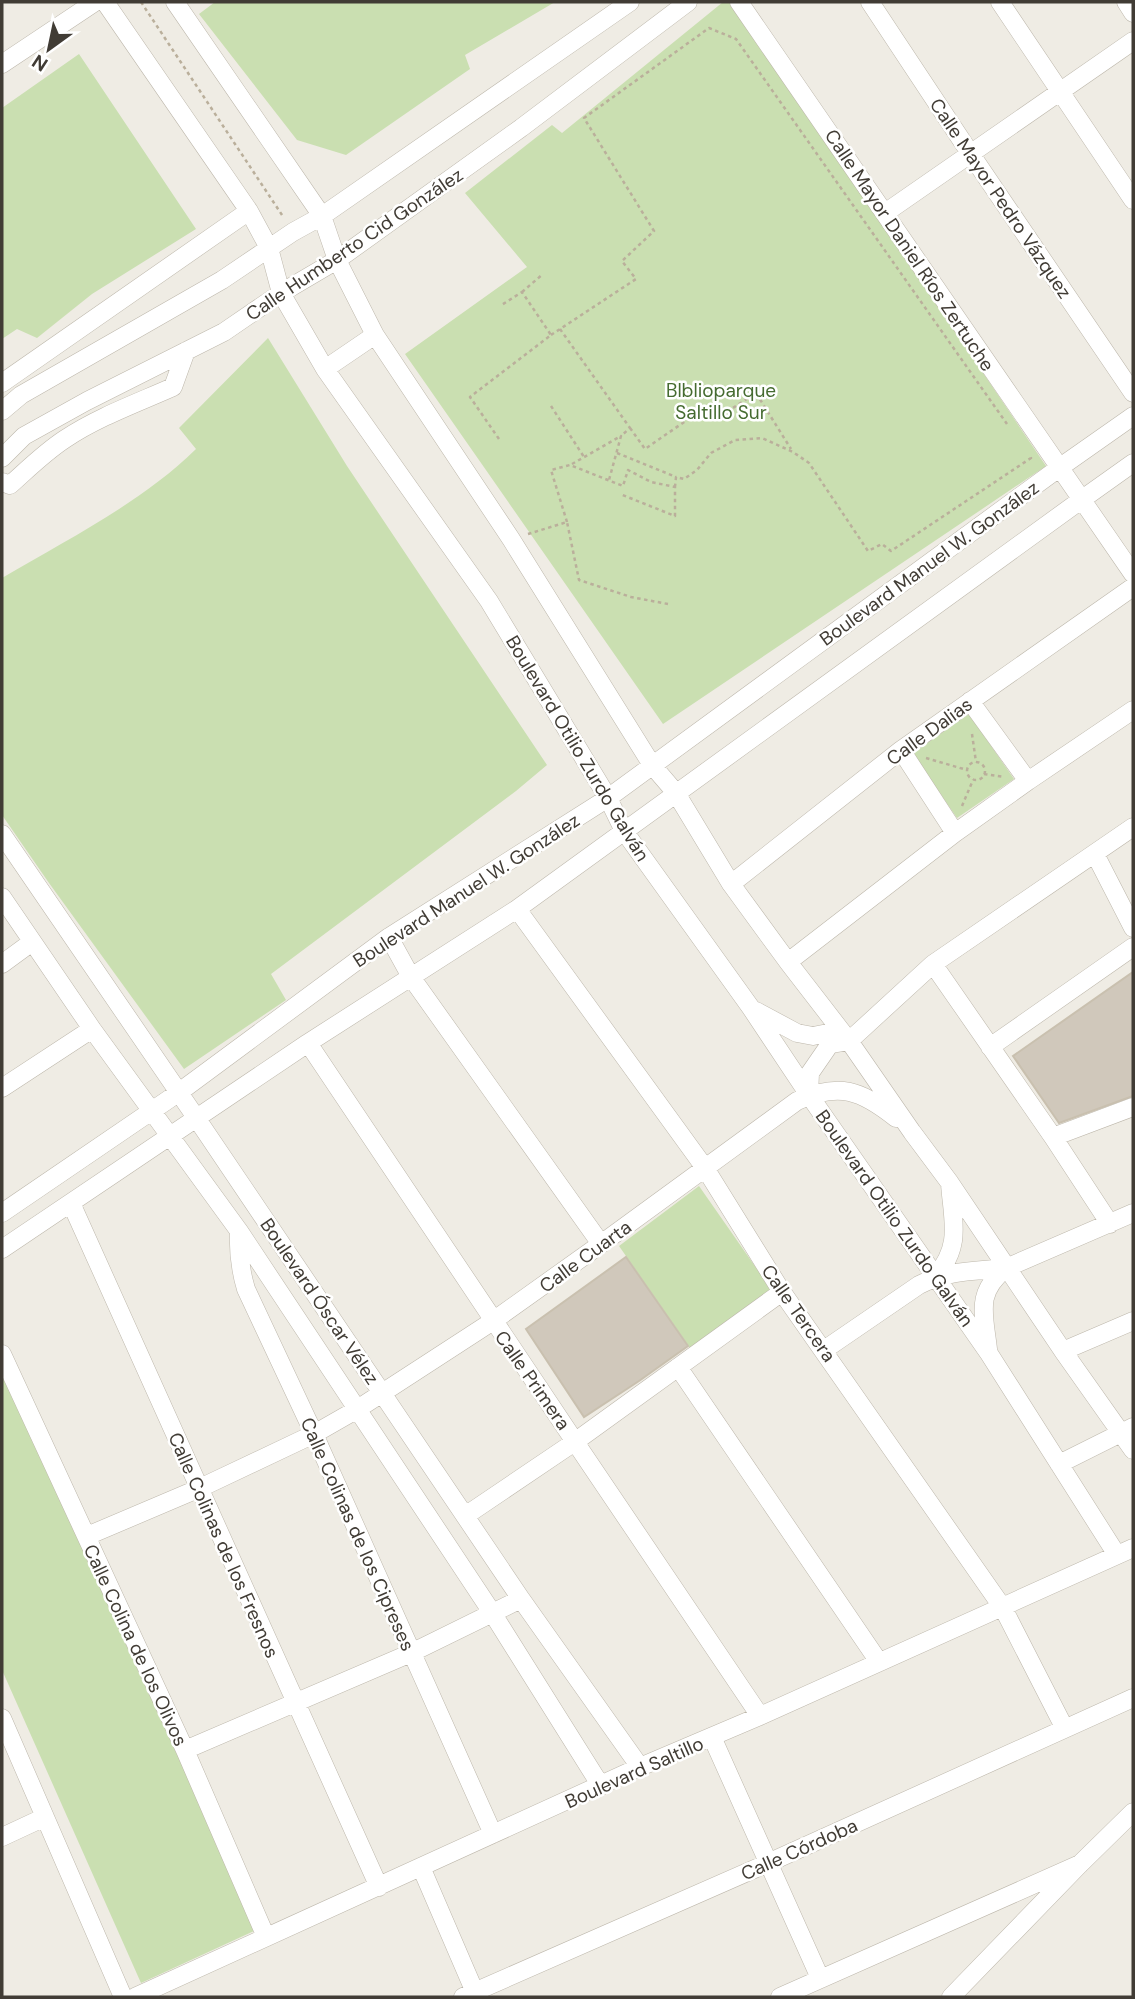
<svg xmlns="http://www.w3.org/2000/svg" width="1135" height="1999" viewBox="0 0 1135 1999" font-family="'DM Sans',sans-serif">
<rect width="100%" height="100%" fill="#efece4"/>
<path fill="#cadfb1" d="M215 2H555L465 55 470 69 346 155 297 140 199 14Z
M723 2H732L1046 466 663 724 405 354 527 267 465 193 552 125 562 133Z
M79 54 196 229 92 294 37 338 17 329 2 339V108Z
M268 338 347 466 547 765 516 791 271 974 286 1000 184 1069 49 883 2 815V578C68 539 141 503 196 449L179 428Z
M969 714 1014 779 957 818 912 753Z
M699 1186 773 1292 690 1348 619 1246Z
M2 1363 189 1780 254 1931 141 1983 2 1670Z"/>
<path fill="#d0c8bb" stroke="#c9c0af" stroke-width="2" d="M1133 972V1096L1059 1123 1013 1056Z
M626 1257 688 1346 639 1381 584 1417 526 1329Z"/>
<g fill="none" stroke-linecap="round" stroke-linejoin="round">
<g stroke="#bdb7ab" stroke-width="19">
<path id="minor" d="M105 2 249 211 269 248 281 293 325 369 489 601 608 798 624 831 751 1008 809 1095 988 1352 1117 1555
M175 2 322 216 337 260 375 335 511 539 652 765 676 793 731 884 788 962 849 1041 912 1132 950 1183 1063 1351 1133 1450
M739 2 1133 574
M870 2 970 153 1133 393
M1000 2 1133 200
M1126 2 1133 13
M2 64 95 2
M885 213 1133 41
M325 369 375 335
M2 383 249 211
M2 411 21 395 222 280 293 232 322 216 630 2
M2 458 24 436 87 401 224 332 281 293 337 260 521 128 688 2
M2 482 10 485C28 469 45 452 65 439 98 417 137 403 173 387L186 351
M970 701 1028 781
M901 750 955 833
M2 834 197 1119 521 1599 640 1767
M1095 854 1133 928
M731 884 901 750 1133 587
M2 897 92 1029 239 1231 493 1614 601 1786
M517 909 705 1168 782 1292 1003 1608 1064 1727
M389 937 411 977 601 1244
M788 962 955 833 1028 781 1133 710
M2 964 32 942
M933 964 1053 1137 1110 1224
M756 1011 797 1033 813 1036 828 1033 843 1038
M308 1043C457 1268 609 1492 760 1716
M990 1047 1133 947
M2 1088 92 1029
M809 1095 810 1073 830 1044 849 1041 933 964 1133 827
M1053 1137 1133 1107
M71 1203C174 1430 274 1659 379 1887
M2 1213 178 1093 389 937 608 798 1059 468 1133 416
M239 1231C238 1252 240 1269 246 1289L314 1434 493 1834
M2 1249 308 1043 517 909 1081 500 1133 463
M935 1277C962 1246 953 1222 950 1184
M988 1349C984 1313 975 1293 1006 1268L1133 1213
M824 1350 919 1285C948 1270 975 1271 1006 1268
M1063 1351 1133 1321
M2 1354 185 1750 266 1937
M678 1367 879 1662
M1059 1464 1133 1427
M465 1516 576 1441 782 1292
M87 1536 200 1488 314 1434 356 1410 493 1321 601 1244 797 1101C839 1082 861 1090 896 1118
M2 1718 123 1997
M712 1737 820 1978
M185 1750 411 1653 521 1599
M2 1837 45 1817
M421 1867 477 1997
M135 1997 640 1767 760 1716 1133 1548
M463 1997 768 1863 1133 1698
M780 1997 1080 1864
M951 1997 1080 1864 1133 1812"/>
</g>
<path stroke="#baaf9b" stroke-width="2.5" stroke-dasharray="3.5 3.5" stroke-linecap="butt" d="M141 2 284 218
M522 292 543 274
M560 329 630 428 621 436
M551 335 636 279 622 261 654 231 584 118 709 28 736 39 1007 424
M551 406 584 457
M630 428 645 449 703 409 716 419 756 393 791 449
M499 439 470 397 551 335 522 292 500 306
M617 453 676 477
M572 464 621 436 609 480
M675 487 676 477 684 479 697 470 711 453 735 440 762 438 793 452 809 463 868 551 882 544 891 551 1031 458 1029 456
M567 522 551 470 570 465 623 486 628 470 651 482 675 487V516L620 494
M528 534 567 522 579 580 631 597 668 604
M972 734 976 762
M926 758 967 770
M967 771a9 9 0 1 1 18 0a9 9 0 1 1-18 0Z
M984 774 1004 777
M962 806 973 780"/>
<use href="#minor" stroke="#fff" stroke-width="18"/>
</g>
<g text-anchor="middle" stroke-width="5" stroke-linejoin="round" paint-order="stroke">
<g font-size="19" fill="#413c35" stroke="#fff">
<text transform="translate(1001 198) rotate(56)" y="7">Calle Mayor Pedro Vázquez</text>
<text transform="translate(354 244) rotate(-34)" y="7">Calle Humberto Cid González</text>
<text transform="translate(910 250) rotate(56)" y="7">Calle Mayor Daniel Ríos Zertuche</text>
<text transform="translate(929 563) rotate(-36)" y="7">Boulevard Manuel W. González</text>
<text transform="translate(929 731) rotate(-36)" y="7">Calle Dalias</text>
<text transform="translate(578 748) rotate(59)" y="7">Boulevard Otilio Zurdo Galván</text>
<text transform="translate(466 890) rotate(-33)" y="7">Boulevard Manuel W. González</text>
<text transform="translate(895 1218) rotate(55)" y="7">Boulevard Otilio Zurdo Galván</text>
<text transform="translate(585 1256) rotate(-36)" y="7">Calle Cuarta</text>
<text transform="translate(320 1301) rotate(56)" y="7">Boulevard Óscar Vélez</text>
<text transform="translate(799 1313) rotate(55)" y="7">Calle Tercera</text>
<text transform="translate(533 1380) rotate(55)" y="7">Calle Primera</text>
<text transform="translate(358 1534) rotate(66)" y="7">Calle Colinas de los Cipreses</text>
<text transform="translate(224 1545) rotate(66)" y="7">Calle Colinas de los Fresnos</text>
<text transform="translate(136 1645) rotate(65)" y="7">Calle Colina de los Olivos</text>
<text transform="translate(634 1772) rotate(-24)" y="7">Boulevard Saltillo</text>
<text transform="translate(799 1849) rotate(-24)" y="7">Calle Córdoba</text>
</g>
<g font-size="19" fill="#456b30" stroke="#fff">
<text x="721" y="397">Blblioparque<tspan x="721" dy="22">Saltillo Sur</tspan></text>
</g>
</g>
<rect width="1135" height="1999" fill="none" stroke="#413c35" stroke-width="7"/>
<g transform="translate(49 49) rotate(213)" stroke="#ffffff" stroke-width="5" paint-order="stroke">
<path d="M0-5L12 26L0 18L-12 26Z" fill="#413c35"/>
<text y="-10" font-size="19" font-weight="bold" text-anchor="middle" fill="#413c35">N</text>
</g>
</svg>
